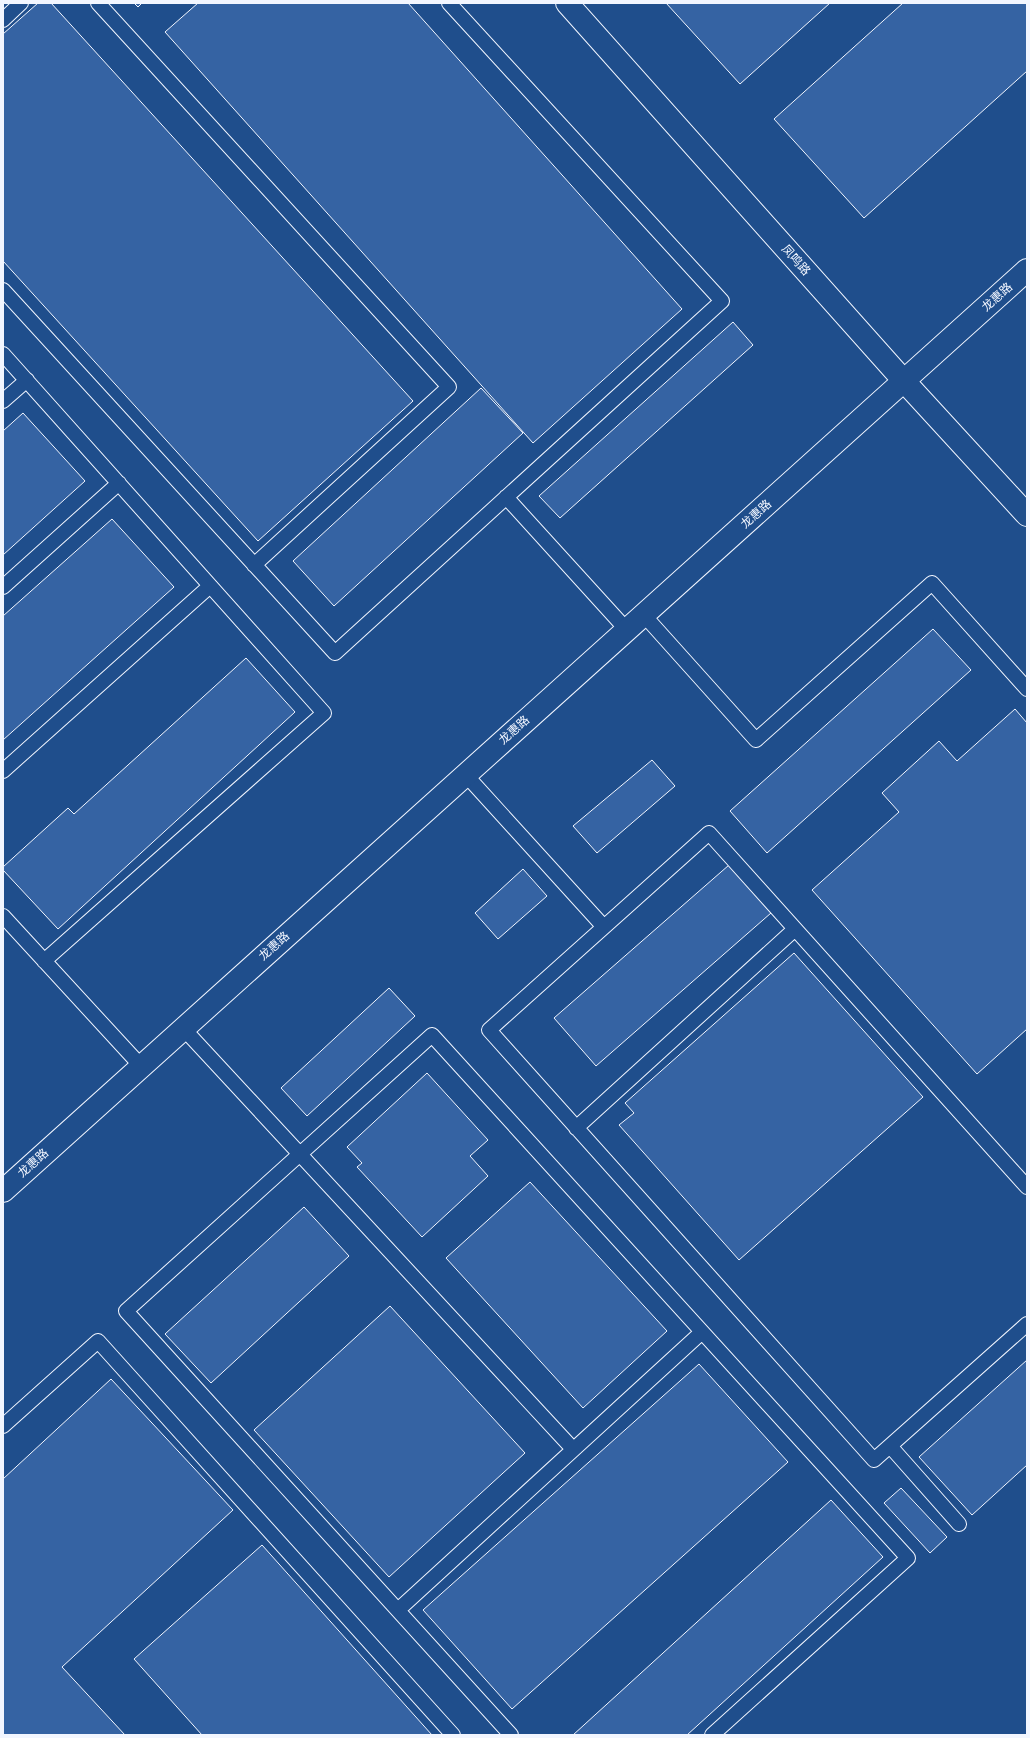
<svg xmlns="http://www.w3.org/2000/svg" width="1030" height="1738" viewBox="0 0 1030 1738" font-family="'Roboto Serif','Noto Sans SC',serif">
<rect width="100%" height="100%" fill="#1f4e8c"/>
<path fill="#3563a3" stroke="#f2f6ff" d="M38 3H51L413 401 258 541 3 261V34Z
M134 3H142L138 7Z
M198 3H408L682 309 533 443 165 32Z
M666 3H830L740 84Z
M903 3H1027V71L864 218 774 119Z
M733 322 753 345 560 518 539 496Z
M481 388 523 433 334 606 293 561Z
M23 413 85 481 3 555V431Z
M112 519 174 587 3 740V616Z
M933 629 971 670 767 853 730 811Z
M246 658 295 712 58 929 3 870V867L68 808 74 814Z
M1015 709 1027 723V1029L977 1074 812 890 899 812 882 793 939 741 957 761Z
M652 760 675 786 597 853 573 826Z
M729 865 771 913 596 1066 554 1018Z
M523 869 547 896 498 939 475 913Z
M794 953 923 1097 739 1260 619 1125 634 1113 625 1103Z
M389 988 415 1016 307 1116 281 1088Z
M427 1073 488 1140 470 1156 488 1176 422 1237 357 1167 362 1163 347 1147Z
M530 1182 667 1331 583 1408 446 1258Z
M304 1207 349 1256 211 1383 165 1334Z
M390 1306 525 1453 389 1577 254 1430Z
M1027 1360V1465L972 1515 919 1457Z
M699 1364 788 1462 512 1709 423 1610Z
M111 1379 233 1510 62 1667 125 1735H3V1479Z
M901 1488 947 1537 930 1553 884 1503Z
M831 1500 883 1557 687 1735H573Z
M262 1545 432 1735H202L134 1659Z"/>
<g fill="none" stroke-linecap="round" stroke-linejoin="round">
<g stroke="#f2f6ff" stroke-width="16">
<path id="service" d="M98 3 449 387 254 565
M3 20 21 3
M3 290 335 653 722 301 449 3
M3 354 324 713 44 961
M3 401 27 380
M506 497 626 629
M3 587 119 483
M643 614 756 740 932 583 1027 689
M3 771 210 586
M465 774 604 927
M3 916 141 1066
M183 1028 573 1449
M576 1128 795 929
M1027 1187 709 833 489 1030 874 1460 1027 1324
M3 1426 98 1341 453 1735
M890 1446 959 1524
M398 1610 702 1332
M511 1735 126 1311 432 1035 908 1558 712 1735"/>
</g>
<g stroke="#f2f6ff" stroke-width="24">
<path id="tertiary" d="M567 3 904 381 1027 515
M3 1191 1027 270"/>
</g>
<use href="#service" stroke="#1f4e8c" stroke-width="14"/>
<use href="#tertiary" stroke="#1f4e8c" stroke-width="22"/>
</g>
<g text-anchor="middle" stroke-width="3" stroke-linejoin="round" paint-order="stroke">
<g font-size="12" fill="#f2f6ff" stroke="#1f4e8c">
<text transform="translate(796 260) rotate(48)" y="4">凤鸣路</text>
<text transform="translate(997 297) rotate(-42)" y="4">龙惠路</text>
<text transform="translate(756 514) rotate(-42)" y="4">龙惠路</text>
<text transform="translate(514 730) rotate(-42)" y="4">龙惠路</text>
<text transform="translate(274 946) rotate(-42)" y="4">龙惠路</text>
<text transform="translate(33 1163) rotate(-42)" y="4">龙惠路</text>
</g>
</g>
<rect width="1030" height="1738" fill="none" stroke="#f2f6ff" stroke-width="8"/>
</svg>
